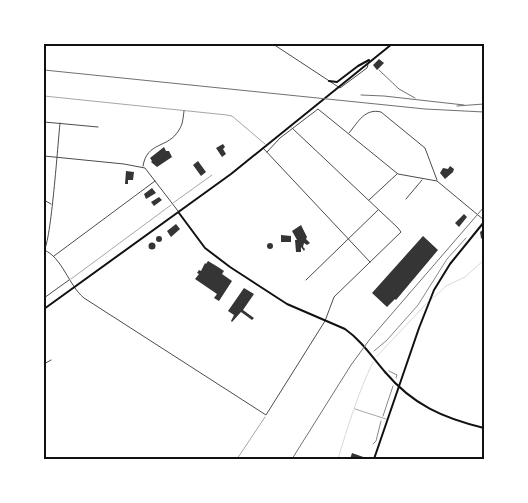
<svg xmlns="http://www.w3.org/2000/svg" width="528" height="503" viewBox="0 0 528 503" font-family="'Exo 2',sans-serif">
<rect width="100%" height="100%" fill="#fff"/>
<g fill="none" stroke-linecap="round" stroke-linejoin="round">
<path stroke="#d9d9d9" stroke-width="1" d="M431 300 446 286 465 277 484 260
M377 356 428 302
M338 459C348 426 358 393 373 362"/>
</g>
<path fill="#353535" d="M379 59 384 63 377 70 373 65Z
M223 144 225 147 223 149 226 154 222 157 216 148Z
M164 147 166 151H169L172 157 157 167 151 162 152 161 150 158Z
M198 161 206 172 201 176 193 165Z
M450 166 454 169 453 172 445 179 440 173 443 168 448 169Z
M126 171 134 172 133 180H128V184H125Z
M152 188 156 193 146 199 144 194Z
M159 197 162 200 154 206 151 202Z
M464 214 467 217 459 227 455 223Z
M176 224 180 229 171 237 167 231Z
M301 225 307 237 306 239 310 243 307 245 304 243 303 247 305 249 304 251 301 247V252H296L295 240H297L292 231Z
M484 229V238L483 240 481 238 480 232Z
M281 235 291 236V242H281Z
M423 236 438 250 396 300 395 299 387 307 372 293Z
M156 239a3 3 0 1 1 6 0a3 3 0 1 1-6 0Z
M148.5 246a3.5 3.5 0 1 1 7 0a3.5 3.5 0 1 1-7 0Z
M267 246a3 3 0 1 1 6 0a3 3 0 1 1-6 0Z
M208 261 218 267 224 271 222 274 232 281 219 301 214 298 217 294 195 279 199 274 197 273 199 270 201 271 205 263 206 264Z
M244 288 254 294 243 310 254 318 252 320 241 312 232 322 231 321 234 315 228 311Z
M352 453 369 459H350Z"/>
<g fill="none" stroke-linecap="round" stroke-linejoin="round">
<path stroke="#111" stroke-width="0.5" d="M374 351 387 340 418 305 447 259 466 238
M389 371 397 375 396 378
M383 416 393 386
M373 444 376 441 381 421"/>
<path stroke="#4c4c4c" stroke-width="0.5" d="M44 96 227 115 232 116 265 144
M173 203 212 175
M71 279 171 205
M355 409 386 419
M237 459 265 417"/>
<path stroke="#4c4c4c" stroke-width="1" d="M44 122 98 127
M60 123C58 142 51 242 44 250 62 257 69 286 84 298L266 415 325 321 334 297 401 232 398 228 292 128
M349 133C358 122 365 108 381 112L425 148 437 180
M263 148 370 262
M267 152 280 138 318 109 398 174 437 181 484 220
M44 156 124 164 145 168 178 211
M143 166C147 141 168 149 179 130 183 124 183 118 184 111
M406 199 422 180
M44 200 51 204
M369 200 397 174
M54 256 155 181
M306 280 378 210
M44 298 69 280
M44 364 51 360"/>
<path stroke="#4c4c4c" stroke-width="1" d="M273 44 340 88 367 68 368 65 367 63"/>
<path stroke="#111" stroke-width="2" d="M179 213 205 248 230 267 287 304 345 329C362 341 372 357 385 372 413 405 443 418 484 428
M374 459 419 328 434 290 450 264 484 222"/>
<path stroke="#111" stroke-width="2" d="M329 81 337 82 358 66 369 60
M44 309 231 174 392 44"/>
<path stroke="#707070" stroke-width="1" d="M44 70 425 109 484 112
M379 70 399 89 415 98
M361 95 384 96 464 105
M457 106 484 104
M292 459 351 365 370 339 484 207"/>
</g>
<rect width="528" height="503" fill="none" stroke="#ffffff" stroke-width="90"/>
<rect x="45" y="45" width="438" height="413" fill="none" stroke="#111" stroke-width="2"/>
</svg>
